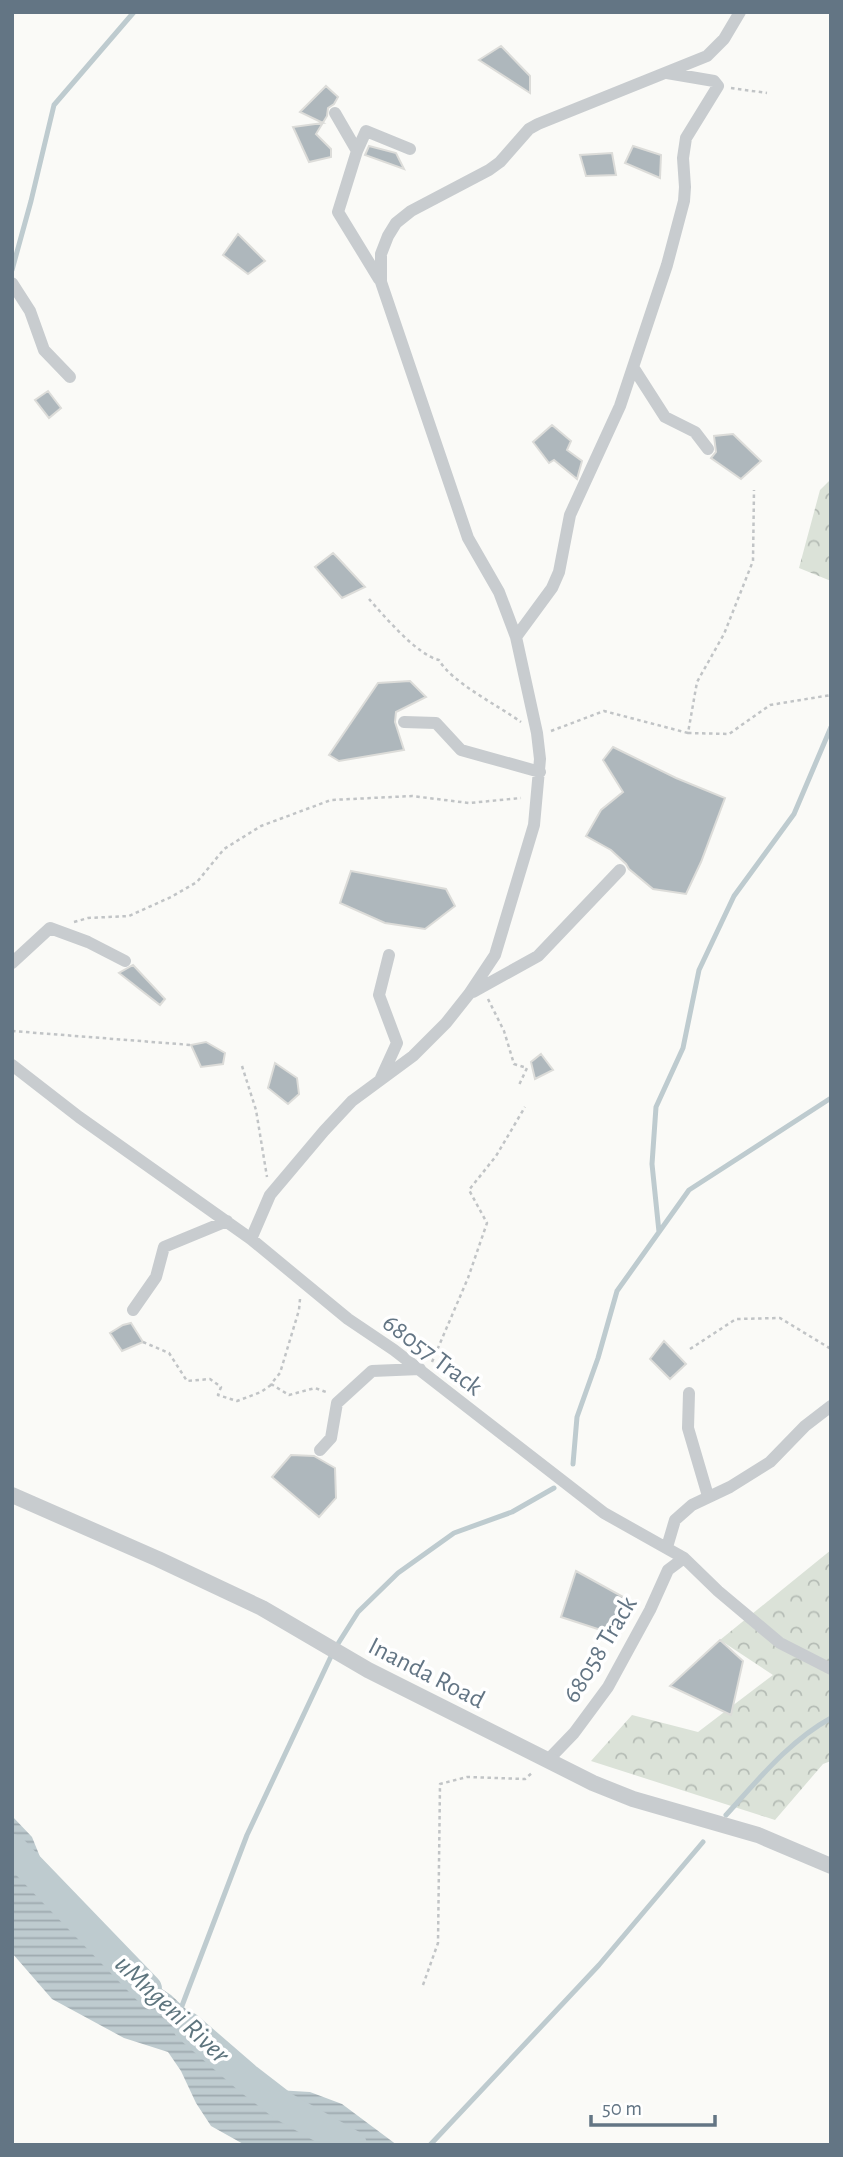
<svg xmlns="http://www.w3.org/2000/svg" width="843" height="2157" viewBox="0 0 843 2157" font-family="'Alegreya Sans',sans-serif">
<defs>
<pattern id="forest-crowns" width="20" height="18" patternUnits="userSpaceOnUse" patternTransform="scale(1.75)"><rect width="20" height="18" fill="#dbe2d8"/><path d="M2 6a3 3 0 1 1 6 0M12 15a3 3 0 1 1 6 0" fill="none" stroke="#b5bcb5"/></pattern>
<pattern id="water-rules" width="6" height="5" patternUnits="userSpaceOnUse" patternTransform="scale(1.75)"><rect width="6" height="5" fill="#becbcf"/><path d="M0 2.5h6" fill="none" stroke="#9ea9ae"/></pattern>
</defs>
<rect width="100%" height="100%" fill="#fafaf7"/>
<path fill="url(#forest-crowns)" d="M831 479V581L799 568 820 490Z
M831 1550V1761L823 1764 775 1820 591 1761 632 1715 698 1732 773 1675 720 1640Z"/>
<path fill="url(#water-rules)" d="M12 1816 32 1837 51 1884 112 1956 171 1995 208 2030 227 2071 243 2083 260 2089 310 2092 342 2104 397 2145H245L211 2126 196 2103 181 2071 168 2052 124 2038 52 1999 12 1953Z"/>
<g fill="none" stroke-linecap="round" stroke-linejoin="round">
<path stroke="#becbcf" stroke-width="5" d="M12 270 31 201 54 105 134 12
M659 1232 652 1164 656 1107 683 1048 699 970 734 896 794 814 831 727
M573 1464 577 1417 598 1358 617 1291 689 1190 831 1098
M726 1815C758 1780 789 1741 831 1718
M180 2011 247 1835 334 1650 358 1612 398 1573 454 1533 512 1512 554 1488
M430 2145 599 1965 703 1842"/>
<path stroke="#becbcf" stroke-width="30" d="M12 1849 147 1989
M188 2027 248 2079 283 2106 352 2145"/>
</g>
<path fill="#aeb7bc" stroke="#dcdcd9" stroke-width="2" d="M501 46 530 76V93L479 60Z
M326 86 338 97 334 104 328 108 327 116 316 134 331 149V157L309 162 293 127 323 123 300 112Z
M369 146 396 153 404 169 365 155Z
M633 146 661 155 660 178 625 163Z
M612 153 616 175 586 176 580 155Z
M238 234 265 261 248 274 223 255Z
M48 391 61 408 49 418 35 400Z
M552 425 571 441 567 450 582 461 577 479 554 460 549 463 533 442Z
M733 434 761 461 741 479 711 458 716 452 714 436Z
M333 553 338 558 365 587 342 598 315 567Z
M410 681 426 697 396 712 395 722 404 750 339 761 329 755 378 683Z
M613 747 676 778 725 798 701 862 686 894 653 889 629 869 626 864 611 850 586 836 601 810 623 792 603 760Z
M351 871 446 889 455 906 425 929 385 923 340 903Z
M133 965 165 999 160 1005 119 973Z
M206 1042 225 1053 223 1064 201 1067 191 1045Z
M541 1054 553 1070 535 1079 531 1062Z
M275 1063 297 1078 299 1094 288 1104 268 1088Z
M131 1323 143 1342 122 1351 110 1333 123 1325Z
M664 1341 686 1364 670 1379 650 1359Z
M291 1455 314 1456 335 1468 336 1498 319 1517 272 1477Z
M576 1571 625 1598 613 1634 561 1617Z
M720 1640 743 1661 731 1715 670 1686Z"/>
<g fill="none" stroke-linecap="round" stroke-linejoin="round">
<path stroke="#c1c4c6" stroke-width="2.5" stroke-dasharray="3.5 3.5" stroke-linecap="butt" d="M731 88 767 93
M369 599C384 616 417 655 439 660 451 682 499 706 521 722
M551 731 604 711 688 733 697 682 724 634 753 561 754 490
M688 733 729 734 770 705 831 695
M74 922 88 918 129 916 171 897 197 882 224 849 261 826 331 800 412 796 469 803 521 798
M488 999 504 1031 514 1064 527 1068 519 1085
M12 1031 191 1045
M242 1066 256 1110 267 1177
M300 1299 299 1310 280 1373 271 1384 289 1395 315 1388 326 1392
M143 1342 169 1353 187 1381 210 1379 221 1387 218 1395 237 1401 261 1392 271 1385
M690 1349 736 1319 780 1318 831 1349
M432 1362 468 1278 487 1223 469 1190 496 1156 525 1107
M423 1985 438 1943 440 1784 467 1777 525 1779 533 1772"/>
<path stroke="#c8cccf" stroke-width="12" d="M335 113 357 151 338 212 379 279
M357 151 366 131 410 149
M12 283 30 311 44 350 70 377
M633 367 665 417 695 432 708 449
M516 637 552 588 559 572 570 515 620 406 667 265 684 201 685 187 683 158 686 138 718 86 714 81 667 73
M404 722 436 723 461 750 540 772
M12 963 50 928 88 942 125 961
M473 992 538 956 620 870
M12 1065 79 1117 251 1239 348 1319 394 1350 604 1513 684 1558 718 1591 780 1643 831 1669
M381 1078 397 1043 379 995 389 955
M251 1239 270 1195 324 1131 352 1101 413 1056 446 1023 469 994 495 955 534 825 540 759 537 733 516 637 499 592 468 538 381 282V254L388 236 396 223 411 211 489 170 500 162 529 129 538 124 707 56 724 39 740 12
M133 1310 156 1277 164 1247 227 1221
M689 1393 688 1428 708 1496
M320 1450 331 1438 337 1403 372 1371 420 1369
M667 1547 675 1520 692 1505 730 1487 770 1462 805 1426 831 1406
M547 1761 574 1733 608 1687 650 1610 668 1570 684 1558"/>
<path stroke="#c8cccf" stroke-width="16" d="M12 1495 158 1559 262 1608 368 1670 593 1783 633 1799 758 1835 831 1866"/>
</g>
<g text-anchor="middle" stroke-width="7" stroke-linejoin="round" paint-order="stroke">
<g font-size="26" fill="#637584" stroke="#fff">
<text transform="translate(433 1354) rotate(37)" y="9">68057 Track</text>
<text transform="translate(599 1649) rotate(-59)" y="9">68058 Track</text>
<text transform="translate(427 1672) rotate(27)" y="9">Inanda Road</text>
</g>
<g font-size="28" font-style="italic" fill="#5e757e" stroke="#fff">
<text transform="translate(173 2008) rotate(43)" y="10">uMngeni River</text>
</g>
</g>
<rect width="843" height="2157" fill="none" stroke="#637584" stroke-width="28"/>
<path d="M591 2115v10h124v-10" fill="none" stroke="#637584" stroke-width="3.5"/>
<text x="602" y="2115" font-size="21" fill="#637584" stroke="#ffffff" stroke-width="5" paint-order="stroke">50 m</text>
</svg>
